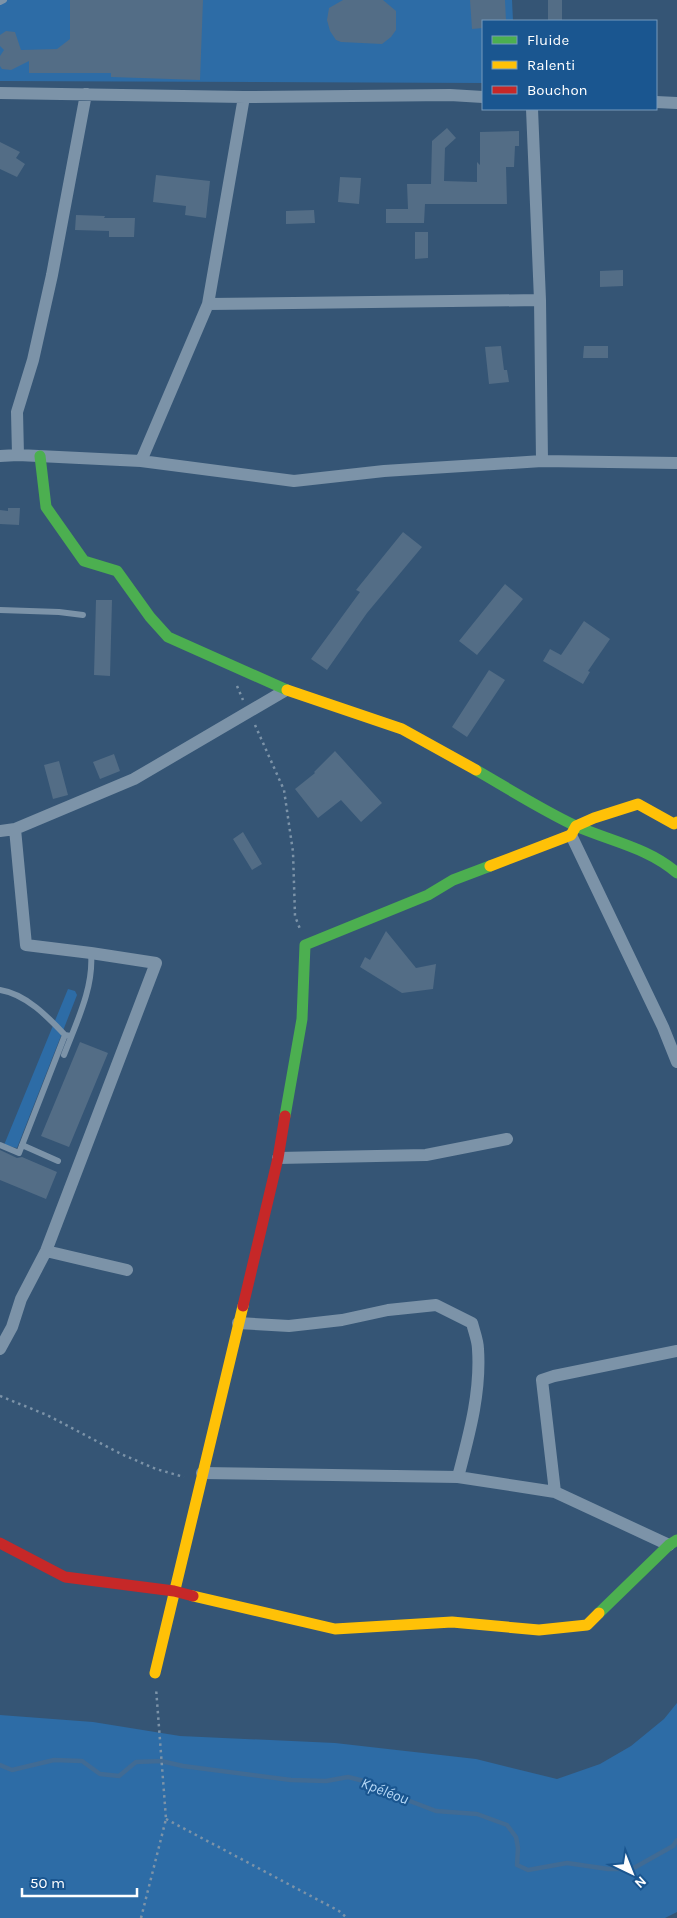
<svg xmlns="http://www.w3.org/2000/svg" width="677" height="1918" viewBox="0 0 677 1918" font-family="Karla,sans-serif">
<rect width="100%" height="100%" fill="#355575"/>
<path fill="#2d6ca6" d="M0 0H512L513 21H483V83L0 81Z
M68 989 75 991 77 995 17 1148 4 1145Z
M677 1703V1912L665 1918H0V1715L93 1722 180 1736 335 1743 476 1759 557 1779 600 1764 631 1746 664 1719Z"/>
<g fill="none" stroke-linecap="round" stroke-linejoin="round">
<path stroke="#416b94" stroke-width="4.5" d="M0 1765 12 1770 54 1760 82 1761 100 1774 119 1776 136 1762 161 1761 183 1766 291 1780 326 1781 348 1777 368 1782 386 1792 436 1811 477 1814 507 1825 516 1837 518 1848 517 1865 528 1870 567 1863 608 1869H632L673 1846 677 1840"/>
</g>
<path fill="#536d86" d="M70 0H203L200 80 111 77V73H29V61L11 70 2 69 0 66V56L4 50 0 46V35L6 31 15 32 21 50 57 49 70 39Z
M343 0H383L396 11V30L391 37 382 44 341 42 336 40 330 31 327 20 329 8Z
M470 0H505L506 21H483V28L472 29Z
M548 0H562V21H548Z
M447 128 456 138 445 148 444 181 477 182V162L480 165V132L519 131V146H515L514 167H506L507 204H425L424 223H386V209H408L407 184H431L432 141Z
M0 142 20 152 16 158 25 164 17 177 0 169Z
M156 175 210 181 206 218 185 215 186 206 153 202Z
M340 177 361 178 359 204 338 202Z
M314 210 315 223 286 224V211Z
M76 215 105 216 104 218H135L134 237H109V231L75 230Z
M415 232H428V258L415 259Z
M623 270V286L600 287V271Z
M501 346 504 370H507L509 382 489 384 485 347Z
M584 346H608V358H583Z
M8 508H20L19 525 0 524V510L8 511Z
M403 532 422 547 367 613 327 670 311 659 360 592 356 590Z
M505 584 523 599 477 655 459 641Z
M96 600H112L110 676 94 675Z
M584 621 610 639 588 671 590 672 583 684 543 661 550 649 561 655Z
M489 670 505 680 467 737 452 727Z
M335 751 382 803 361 822 341 800 318 818 295 789 315 773 314 772Z
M114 754 120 771 100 779 93 762Z
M59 761 68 795 53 799 44 765Z
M243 832 262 864 252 870 233 839Z
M386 931 416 968 436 964 433 989 402 993 360 967 365 957 370 960Z
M80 1042 108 1053 69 1147 41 1136Z
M0 1150 17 1158 22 1157 57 1172 46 1199 0 1180Z"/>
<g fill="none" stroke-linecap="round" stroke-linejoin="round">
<path stroke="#7c93a8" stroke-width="2.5" stroke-dasharray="2.5 4" stroke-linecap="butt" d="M237 686 243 700
M255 725 284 790 293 852 295 916 300 929
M0 1396 47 1415 121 1454 156 1469 184 1477
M166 1819 339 1911 347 1918
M141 1918 166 1819 156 1688"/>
<path stroke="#7c93a8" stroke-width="6" d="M0 2 4 0
M0 610 59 612 83 615
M0 990C26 994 48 1017 65 1035L70 1036
M64 1055C76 1023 94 988 91 953
M0 1145 19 1153 65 1035
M22 1145 58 1161"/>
<path stroke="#7c93a8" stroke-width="12" d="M0 93 244 97 450 95 483 97
M656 102 677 103
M532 109 540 300 542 461
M208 304 540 300
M18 455 17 412 33 360 52 275 86 94
M0 456 18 455 141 461 294 481 384 471 542 461 677 463
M141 461 208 304 244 97
M0 831 15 829 134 779 286 690
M571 835 663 1027 677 1062
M278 1158 426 1155 507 1139
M46 1251 127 1270
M238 1323 289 1326 342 1320 388 1310 436 1305 472 1323C474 1331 478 1341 478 1349 481 1393 469 1435 458 1477
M0 1349 12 1327 21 1299 46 1251 156 963 91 953 26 945 15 829
M202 1473 458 1477 555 1492 669 1545
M555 1492 542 1380 554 1376 677 1351"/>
<path stroke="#4caf50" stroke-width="11" d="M40 456 46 507 84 561 117 571 150 617 168 637 287 690
M476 770C509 789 542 810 576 826 610 841 649 848 677 873
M285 1116 302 1019 305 945 428 895 453 880 490 866
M599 1613 669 1545 677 1540"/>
<path stroke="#ffc107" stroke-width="11" d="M287 690 402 729 476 770
M490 866 571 835 576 826 594 818 638 804 674 824 677 822
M193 1596 335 1629 452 1622 539 1630 587 1625 599 1613
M155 1673 243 1306"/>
<path stroke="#c62828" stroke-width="11" d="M243 1306 278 1158 285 1116
M0 1543 65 1577 174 1591 193 1596"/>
</g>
<g text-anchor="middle" stroke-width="4.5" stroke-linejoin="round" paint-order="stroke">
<g font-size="15" font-style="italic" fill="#b4d7f6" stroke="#1a5690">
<text transform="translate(385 1791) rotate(21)" y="5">Kpéléou</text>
</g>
</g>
<rect x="482" y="20" width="175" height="90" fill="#1a5690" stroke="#769abc"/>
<rect x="492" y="36" width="25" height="8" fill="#4caf50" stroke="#769abc"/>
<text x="527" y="45" font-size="15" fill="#ffffff">Fluide</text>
<rect x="492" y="61" width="25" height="8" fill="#ffc107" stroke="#769abc"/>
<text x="527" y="70" font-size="15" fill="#ffffff">Ralenti</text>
<rect x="492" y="86" width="25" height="8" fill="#c62828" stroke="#769abc"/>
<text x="527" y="95" font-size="15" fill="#ffffff">Bouchon</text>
<g transform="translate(632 1873) rotate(137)" stroke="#1a5690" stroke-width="4" paint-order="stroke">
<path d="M0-4L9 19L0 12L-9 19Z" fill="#ffffff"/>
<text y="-8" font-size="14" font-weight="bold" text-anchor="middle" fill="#ffffff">N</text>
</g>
<path d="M22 1888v8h115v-8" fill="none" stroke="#ffffff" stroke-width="2.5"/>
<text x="30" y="1888" font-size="15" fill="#ffffff" stroke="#1a5690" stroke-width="4" paint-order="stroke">50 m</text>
</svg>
